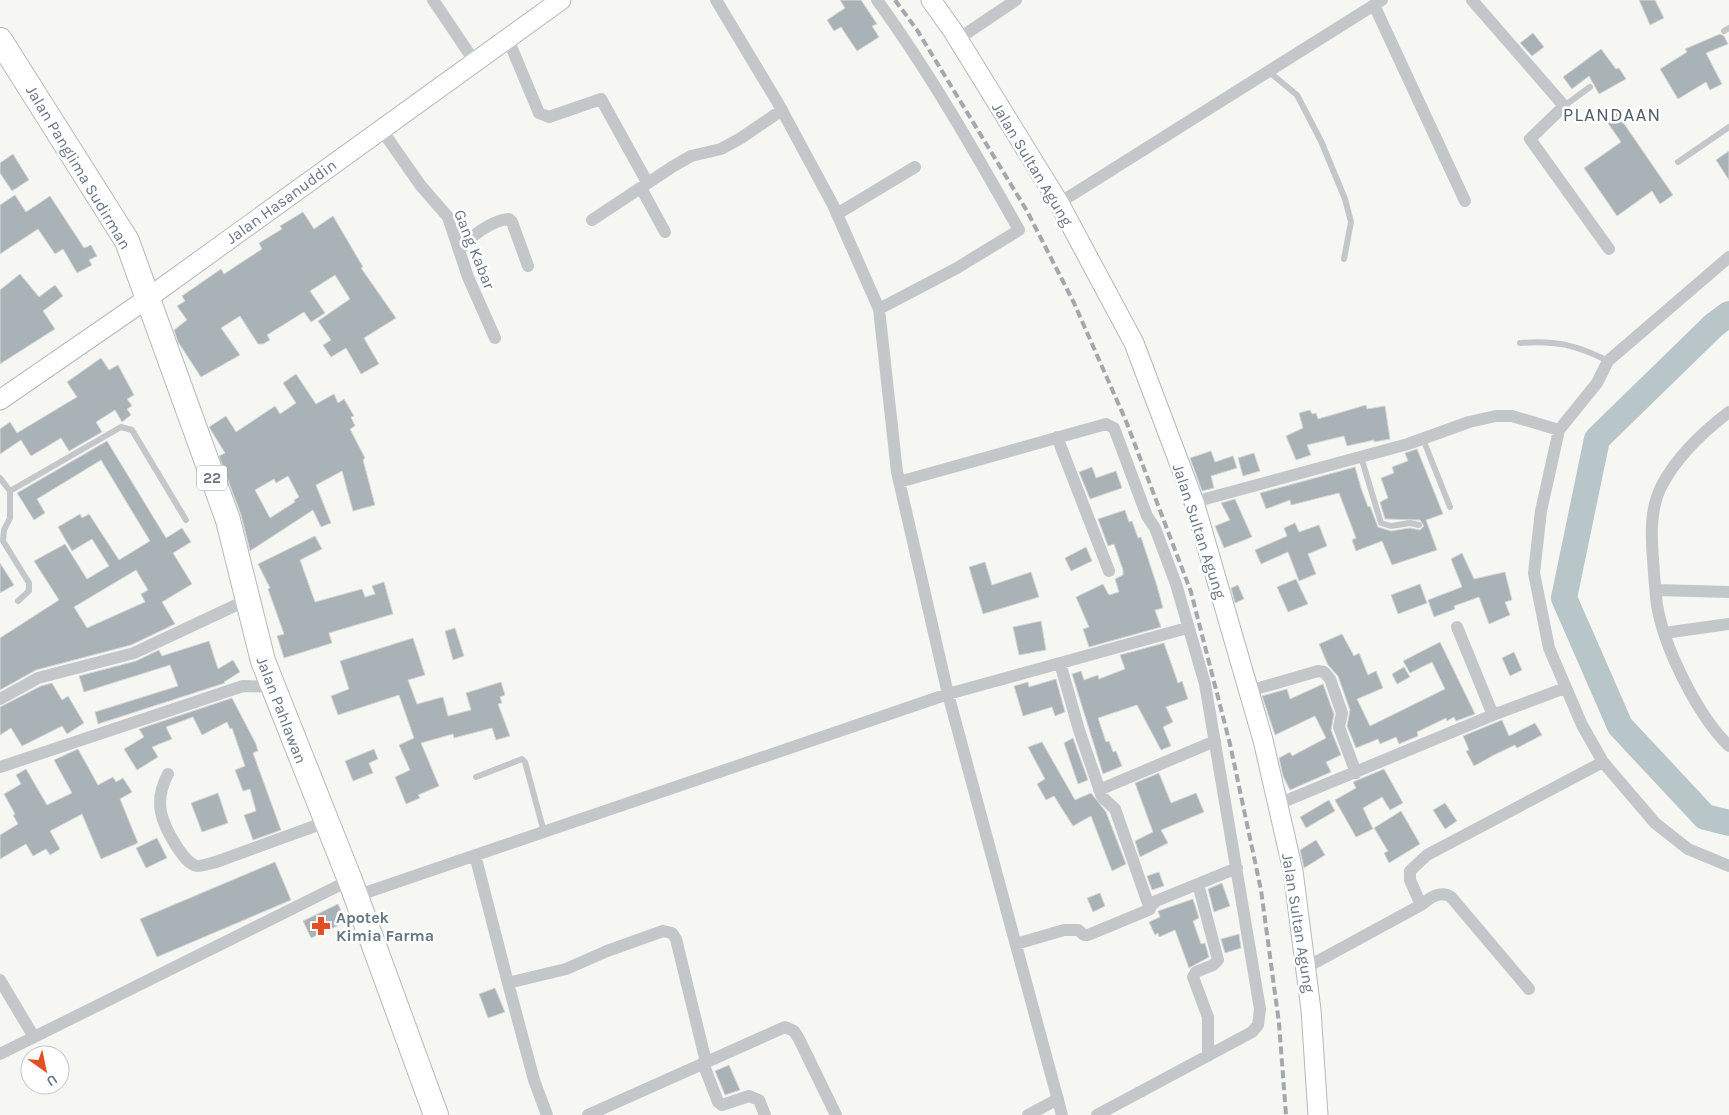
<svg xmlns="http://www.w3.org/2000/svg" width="1729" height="1115" viewBox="0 0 1729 1115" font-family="Karla,sans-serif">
<rect width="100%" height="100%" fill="#f6f6f2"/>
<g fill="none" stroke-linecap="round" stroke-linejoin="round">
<path stroke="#b9c6c9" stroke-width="26" d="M1729 314 1714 325 1597 439 1564 598 1620 726 1705 817 1729 823"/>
</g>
<path fill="#a9b2b7" stroke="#d7d7d5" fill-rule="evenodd" d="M840 0H861L877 24 872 26 879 37 857 51 841 27 834 31 827 20 845 8Z
M1639 0H1655L1664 18 1650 25Z
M1533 33 1544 47 1532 56 1520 43Z
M1720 34 1724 36 1728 44 1706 53 1722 84 1710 90 1706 82 1678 99 1660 69 1687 52 1685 49Z
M1601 49 1616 69 1619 68 1626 79 1599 94 1589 76 1572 89 1563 77Z
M1616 112 1673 195 1660 204 1652 191 1617 216 1584 168 1621 142 1605 119Z
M1729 151V180L1716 160Z
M13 154 29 180 12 191 0 173V163Z
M15 195 26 212 50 196 84 248 91 245 97 256 89 260 92 265 77 273 63 249 55 254 38 229 0 254V205Z
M303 212 314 229 333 216 363 267 361 268 396 318 364 338 379 364 361 374 346 348 331 357 323 345 331 340 318 321 350 299 335 275 310 291 325 313 311 322 304 312 267 335 270 340 263 344H258L240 316 221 328 240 355 201 377 178 342 174 330 187 320 177 306 185 301 182 296 221 269 224 274 262 249 259 243 282 229 280 226Z
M20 274 39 297 55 285 63 296 43 311 55 329 0 364V290Z
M101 358 109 370 118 365 134 395 127 399 132 406 127 409 131 415 122 422 115 410 96 422 102 432 69 451 61 438 31 456 21 440 0 454V429L10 422 17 433 77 397 67 382Z
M296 374 316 404 334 394 338 403 344 399 354 416 351 417 355 426 350 429 365 458 363 460 375 505 353 511 342 471 316 485 331 523 321 527 313 510 250 551 241 515 219 456 225 453 209 427 226 416 236 432 275 406 280 414 296 403 283 383ZM288 476 299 497 294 500 295 502 270 518 255 490 274 479 276 483Z
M1366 405 1367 409 1385 406 1390 439 1374 442V440L1347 446 1344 436 1307 445 1311 455 1296 460 1286 436 1303 428 1299 413 1310 410 1312 414 1316 413 1318 419Z
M107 441 166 538 182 528 191 542 173 553 192 584 162 602 175 624 131 645 36 670 0 690V638L59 600 34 561 65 544 87 579 109 566 92 539 72 551 58 527 80 514 82 518 89 514 119 560 150 541 101 460 37 499 45 513 34 520 17 493ZM136 570 148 590 141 594 145 602 87 628 74 607Z
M1417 449 1443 514 1426 520 1437 550 1392 565 1382 541 1356 551 1352 540 1356 538 1339 493 1291 505 1290 500 1266 509 1260 493 1355 467 1361 488 1368 507 1370 506 1378 527 1391 531 1410 528 1420 530 1424 526 1420 520 1385 519 1380 502 1388 498 1381 478 1394 473 1392 467 1408 461 1405 453Z
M1211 451 1215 462 1233 456 1237 468 1211 476 1214 488 1202 491 1190 458Z
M1254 453 1260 471 1243 476 1238 458Z
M1092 467 1096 478 1116 471 1122 488 1090 499 1079 472Z
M1235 499 1252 537 1224 548 1215 526 1230 520 1221 503Z
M1125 510 1129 522 1132 521 1138 538 1141 537 1157 586 1163 608 1155 610 1161 627 1089 647 1083 629 1089 627 1076 597 1103 584 1109 595 1119 592 1115 579 1123 575V570L1114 544 1108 546 1098 519Z
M1295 523 1299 532 1319 525 1327 546 1308 554 1316 574 1299 581 1288 552 1261 564 1255 550 1287 536 1284 528Z
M315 536 322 549 300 560 315 602 362 589 365 597 375 594 372 586 384 582 393 614 329 633 332 643 284 658 277 636 284 634 268 589 270 588 258 564Z
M1086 547 1092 561 1071 571 1065 558Z
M1462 553 1474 579 1505 572 1512 600 1505 602 1510 615 1489 624 1479 597 1454 606 1455 609 1434 617 1428 600 1462 587 1451 559Z
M985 562 992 585 1031 572 1039 597 983 614 969 567Z
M0 563 14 585 0 593Z
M1296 579 1308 604 1288 612 1277 587Z
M1420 584 1427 603 1398 614 1391 595Z
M1238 585 1244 599 1235 603 1231 588Z
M1041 621 1046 650 1019 655 1013 627Z
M455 628 464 656 453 660 445 631Z
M1342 634 1354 656 1359 653 1368 675 1376 671 1383 688 1357 699 1370 726 1445 689 1432 662 1410 673 1403 661 1440 642 1475 714 1456 721 1454 717 1447 721 1446 718 1417 732 1418 736 1399 744 1396 737 1380 744 1378 739 1356 748 1347 726 1350 710 1338 676 1328 665 1319 644Z
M413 638 425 675 408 680 417 704 443 697 448 716 471 710 466 693 501 682 505 695 500 697 502 703 498 704 510 736 496 740 492 728 454 738 453 734 421 743 439 786 418 795 420 798 406 804 395 777 410 770 399 745 414 738 399 695 338 715 331 696 349 689 340 661Z
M209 641 218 669 233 660 240 672 224 682 225 683 98 724 95 712 178 686 170 665 84 692 79 676 136 661 159 650 162 656Z
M1164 643 1178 683 1182 681 1188 699 1166 707 1173 722 1163 727 1171 746 1161 750 1137 705 1098 718 1106 742 1109 741 1113 752 1116 751 1122 766 1103 774 1072 674 1081 671 1084 680 1098 675 1099 679 1125 669 1120 655Z
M1514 652 1522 670 1510 676 1502 658Z
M1404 667 1410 677 1397 684 1392 674Z
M1056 679 1065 712 1055 716 1052 707 1023 716 1014 686 1028 682 1029 687Z
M52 683 62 700 68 696 84 723 67 734 62 726 22 746 11 728 0 735V707L41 686Z
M1323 684 1334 714 1331 730 1341 755 1326 762 1331 772 1290 790 1283 776 1279 758 1290 752 1292 756 1326 738 1315 716 1275 735 1262 696 1287 689 1290 699Z
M232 698 256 744 258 751 253 753 281 830 253 840 244 815 256 811 250 789 243 791 235 770 245 766 232 728 230 729 227 722 202 735 193 717 166 727 172 739 152 747 158 757 137 770 124 749 144 737 139 729Z
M1502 720 1509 736 1535 723 1542 735 1517 748 1515 745 1494 755 1474 766 1466 751 1469 750 1463 736Z
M1073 738 1088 780 1078 784 1064 743Z
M1042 742 1075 800 1091 793 1106 812 1126 864 1112 871 1091 816 1073 826 1054 796 1046 800 1037 784 1045 779 1028 747Z
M78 749 98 785 113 777 116 782 123 778 132 792 120 799 138 843 101 859 82 814 50 831 60 849 50 855 46 849 33 856 26 844 0 859V835L18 824 13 815 15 814 4 794 21 784 16 775 26 769 47 805 72 793 54 760Z
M374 749 378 759 369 763 373 773 353 781 345 761Z
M1384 769 1403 803 1390 810 1382 797 1363 808 1373 829 1356 837 1335 800 1356 788 1353 782Z
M1159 773 1171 803 1196 793 1204 812 1161 830 1168 843 1140 857 1135 841 1153 832 1135 783Z
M218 793 228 823 202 832 191 803Z
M1329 800 1335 811 1306 828 1300 817Z
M1445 803 1457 821 1445 829 1433 810Z
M1401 811 1420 844 1389 863 1384 853 1388 851 1374 828Z
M157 838 167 858 146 868 136 848Z
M1316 840 1325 855 1304 868 1300 850Z
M275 862 291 900 157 957 140 919Z
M1159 872 1164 886 1152 890 1147 876Z
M1222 883 1230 906 1214 912 1208 889Z
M1100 893 1105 906 1093 912 1087 898Z
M1193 899 1199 918 1193 921 1201 944 1205 943 1209 957 1189 968 1175 930 1159 937 1158 933 1155 935 1149 922 1160 917 1158 911Z
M338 904 346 922 311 938 303 921Z
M1239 934 1241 948 1225 953 1221 939Z
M495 988 505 1012 488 1018 479 994Z
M729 1065 740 1090 725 1095 715 1071Z"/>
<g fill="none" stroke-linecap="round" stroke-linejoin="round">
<g stroke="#b3b9bd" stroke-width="21">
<path id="secondary" d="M931 0 953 31 1059 203 1134 343 1194 502 1263 740 1293 871 1311 1010 1318 1115
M0 400 148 298 561 0"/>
</g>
<g stroke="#b6b9bc" stroke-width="26">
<path id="highway" d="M0 40 127 241 228 520 263 661 350 880 436 1115"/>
</g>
<path stroke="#c3c7ca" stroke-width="6" d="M1724 31 1729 28
M1268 71 1297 95 1321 141 1345 199 1351 222 1344 259
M1564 106 1590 87
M1678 162 1729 127
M1520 343C1555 340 1577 345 1608 361
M1423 439 1450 507
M1361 457 1381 523 1391 526 1410 523 1419 525
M0 478 10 491 121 427 132 430 186 520
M10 491V518L4 530 3 541 29 583V591L18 601
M476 777 522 759 525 762 544 832"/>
<path stroke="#c3c7ca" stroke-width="12" d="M433 0 475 62
M716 0 778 103 833 205 879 309 897 472 948 694 1062 1115
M877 0C930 73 975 152 1019 230L957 268 879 309
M1472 0 1564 106 1530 139 1609 249
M1374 5 1465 201
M508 39 539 113 549 117 601 99 647 182
M958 39 1016 0
M381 129 421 186 448 217 468 277 495 338
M641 188 665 232
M1059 203 1382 0
M837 214 915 167
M592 220 672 167 691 156 721 149 741 138 782 110
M459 251C469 237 492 220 509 219L512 222 528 266
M1729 257 1608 361 1597 383 1559 430 1541 511 1534 573 1549 648 1582 725 1603 762 1655 823 1688 849 1729 866
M1729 412C1704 431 1677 457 1662 485 1650 508 1651 534 1653 559 1654 574 1655 590 1657 605 1664 648 1698 716 1729 746
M1057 437 1109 571
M899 482 1106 424 1114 428 1147 516 1155 528 1176 584 1205 684 1260 1009 1258 1025 1252 1032 1097 1115
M1194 502 1408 444 1469 422 1496 416H1512L1559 430
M1656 590 1729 592
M1457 627 1493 715
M1664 633 1729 624
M1060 663 1079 730 1102 797 1115 809 1150 909
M1249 691 1318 671 1324 672 1330 679 1342 713 1339 727 1356 773
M0 699 38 678 134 653 247 600
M0 767 243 686 273 687
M168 774C153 802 161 822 177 847 182 854 188 864 197 866 203 866 211 863 216 862L326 822
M1099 790 1215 741
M1278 804 1493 715 1565 688
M475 855 508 983
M1198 884 1218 960 1213 965 1196 972 1193 977 1208 1017V1056
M356 896 948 694 1187 628
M1421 905C1430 898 1440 890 1451 897L1529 989
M1016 944 1064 930H1078L1084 935H1088L1146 911 1156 901 1237 868
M1307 967 1421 905 1410 880V871L1427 855 1603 762
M0 980 34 1037
M0 1054 350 880
M703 1063 718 1102 722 1105 749 1096 759 1100 765 1115
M547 1115 534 1080 508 983 566 969 607 951 663 931 672 933 676 939 706 1062
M588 1115 785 1027 794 1031 799 1039 836 1115
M1028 1115 1058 1099"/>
<use href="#secondary" stroke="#fff" stroke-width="19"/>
<use href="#highway" stroke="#fff" stroke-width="24"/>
<path stroke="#a2a8ae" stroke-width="4" stroke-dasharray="8 4" stroke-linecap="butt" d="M895 0 917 30 1027 211 1074 303 1126 421 1191 592 1230 744 1261 890 1279 1023 1286 1115"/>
</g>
<defs>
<g id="pharmacy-bare" transform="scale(1.5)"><path d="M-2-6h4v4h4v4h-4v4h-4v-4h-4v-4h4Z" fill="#e44e25" stroke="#fff" stroke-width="2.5" paint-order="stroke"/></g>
</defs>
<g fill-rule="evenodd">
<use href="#pharmacy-bare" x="321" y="926"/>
</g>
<g text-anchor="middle" stroke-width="5" stroke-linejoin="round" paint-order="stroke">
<rect fill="#fff" stroke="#939fa9" stroke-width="1" x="197" y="465.5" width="30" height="25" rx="4"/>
<g font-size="15" font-weight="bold" fill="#657684">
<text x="212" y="483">22</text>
</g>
<g font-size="16" fill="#657684" stroke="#fff">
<text transform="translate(1033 164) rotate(59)" y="6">Jalan Sultan Agung</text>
<text transform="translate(79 167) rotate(59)" y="6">Jalan Panglima Sudirman</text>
<text transform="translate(281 201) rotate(-36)" y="6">Jalan Hasanuddin</text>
<text transform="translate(475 249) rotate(68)" y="6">Gang Kabar</text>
<text transform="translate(1200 531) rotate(72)" y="6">Jalan Sultan Agung</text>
<text transform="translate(282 710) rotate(69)" y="6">Jalan Pahlawan</text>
<text transform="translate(1299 923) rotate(81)" y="6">Jalan Sultan Agung</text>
</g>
<g font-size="16" font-weight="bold" fill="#657684" stroke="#fff" text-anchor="start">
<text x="336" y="923">Apotek<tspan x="336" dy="18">Kimia Farma</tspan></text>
</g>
<g font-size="19" letter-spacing="1" fill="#535f69" stroke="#fff">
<text x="1612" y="121">PLANDAAN</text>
</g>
</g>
<g transform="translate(45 1070) rotate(147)"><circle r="24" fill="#ffffff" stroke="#c1c8ce"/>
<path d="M0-4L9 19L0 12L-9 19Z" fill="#e44e25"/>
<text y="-8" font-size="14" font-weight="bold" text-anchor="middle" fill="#657684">U</text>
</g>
</svg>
